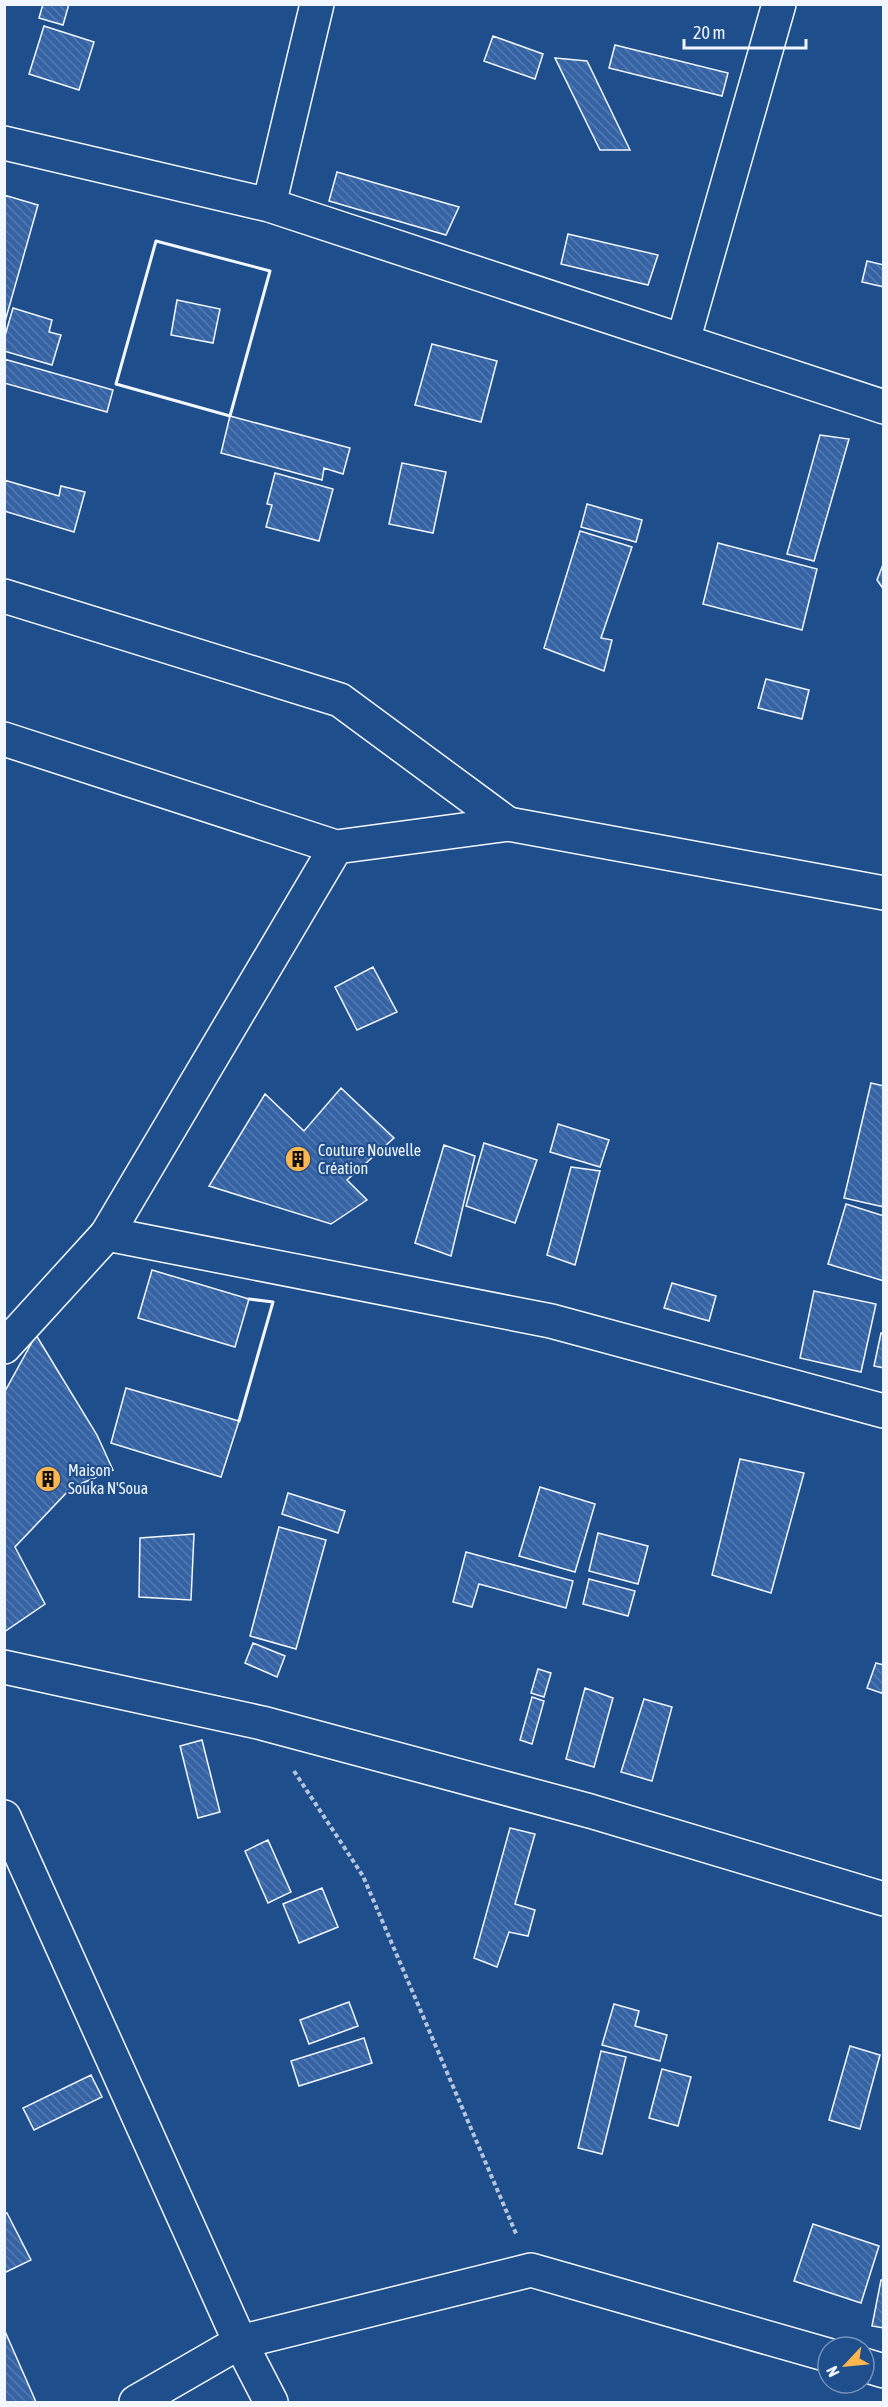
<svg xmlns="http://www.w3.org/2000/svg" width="888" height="2407" viewBox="0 0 888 2407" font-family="'Asap Condensed',sans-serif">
<defs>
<pattern id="building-back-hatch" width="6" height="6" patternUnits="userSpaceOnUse" patternTransform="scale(1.5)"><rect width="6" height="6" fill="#3563a3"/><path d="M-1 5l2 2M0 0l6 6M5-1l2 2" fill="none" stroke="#537ab1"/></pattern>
</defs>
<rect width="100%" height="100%" fill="#1f4e8c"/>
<path fill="url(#building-back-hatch)" stroke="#f2f6ff" stroke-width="1.5" d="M43 4H69L63 25 39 18Z
M44 26 94 42 79 90 29 74Z
M493 36 543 54 535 79 484 61Z
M615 45 728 73 722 96 609 68Z
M555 58 587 61 630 150H600Z
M337 172 459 207 446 235 329 201Z
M4 195 38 205 4 325Z
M568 234 658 255 648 285 561 264Z
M867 261 884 265V287L862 282Z
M177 300 220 309 213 343 171 335Z
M13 308 52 320 49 332 61 335 52 365 4 351V339Z
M432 344 497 361 481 422 415 405Z
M4 359 113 390 107 412 4 383Z
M230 416 350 448 343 474 324 468 322 480 221 453Z
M820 435 849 439 814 561 787 554Z
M402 463 446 472 433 533 389 524Z
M275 473 333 489 319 541 266 527 272 505 267 504Z
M4 480 59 496 61 486 85 492 74 532 4 511Z
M587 504 642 520 636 542 581 527Z
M580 531 632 547 601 638 612 640 604 671 544 648Z
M718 543 817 569 802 630 703 604Z
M884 562V590L877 580Z
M766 679 809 690 802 719 758 708Z
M373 967 397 1012 357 1030 335 987Z
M871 1083 884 1086V1207L844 1198Z
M341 1088 394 1138 347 1180 367 1200 331 1224 209 1186 265 1094 304 1131Z
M558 1124 609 1140 600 1167 550 1152Z
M484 1143 537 1160 515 1223 466 1206Z
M444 1145 475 1156 451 1256 415 1243Z
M571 1167 600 1171 575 1265 547 1255Z
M846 1204 884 1216V1281L828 1264Z
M152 1270 249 1299 235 1347 138 1318Z
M672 1283 716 1296 709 1321 664 1308Z
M814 1291 876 1304 861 1372 800 1358Z
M881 1333 884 1334V1368L874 1366Z
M36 1335 97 1435 113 1470 71 1488 15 1547 45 1604 4 1632V1393Z
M126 1388 239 1421 221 1477 111 1443Z
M740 1459 804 1473 771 1593 712 1575Z
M540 1487 595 1504 575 1572 519 1556Z
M288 1493 345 1511 338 1533 282 1514Z
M279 1527 326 1540 296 1649 250 1636Z
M598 1533 648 1546 638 1584 589 1571Z
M194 1534 191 1600 139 1597 140 1538Z
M466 1552 573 1581 566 1608 479 1584 472 1607 453 1602Z
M589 1579 635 1591 628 1616 583 1604Z
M253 1643 285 1656 277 1677 245 1663Z
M876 1663 884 1665V1694L867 1688Z
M538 1669 551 1673 544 1697 531 1693Z
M585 1688 613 1698 594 1767 566 1759Z
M532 1697 544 1701 532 1744 520 1740Z
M644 1699 672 1707 652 1781 621 1772Z
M202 1740 220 1812 198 1818 180 1746Z
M510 1828 535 1834 515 1904 535 1910 528 1936 509 1932 497 1967 474 1958Z
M268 1840 291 1892 268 1903 245 1851Z
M322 1888 338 1927 299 1943 283 1904Z
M349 2002 358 2026 309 2044 300 2020Z
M614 2004 639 2011 635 2026 667 2035 660 2061 602 2045Z
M364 2038 372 2063 299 2086 291 2061Z
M850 2046 880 2055 860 2129 829 2120Z
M601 2051 626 2057 602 2154 578 2148Z
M662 2069 691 2077 678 2126 649 2118Z
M91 2075 102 2097 34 2130 23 2108Z
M7 2213 31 2260 4 2273V2214Z
M813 2224 879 2246 861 2303 794 2281Z
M881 2280H884V2328L872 2326Z
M4 2329 36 2402H4Z"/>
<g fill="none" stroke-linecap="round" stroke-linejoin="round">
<g stroke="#f2f6ff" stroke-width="36">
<path id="street" d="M4 143 269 205 884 407
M269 205 317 4
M683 341 779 4
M4 596 340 700 508 824
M107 1234 551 1321 884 1411
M4 1667 262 1723 590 1811 884 1899
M4 1817 240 2342 271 2402
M864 2365 884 2371
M136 2402 240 2342 531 2270 828 2355"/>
</g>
<g stroke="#f2f6ff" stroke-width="36">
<path id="secondary" d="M4 739 336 847 508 824 884 893
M4 1347 107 1234 336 847"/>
</g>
<path stroke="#b3c4dc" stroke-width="4" stroke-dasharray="4.5 3" stroke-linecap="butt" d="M294 1771 363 1876 517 2236"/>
<use href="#street" stroke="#1f4e8c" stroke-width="33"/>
<use href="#secondary" stroke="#1f4e8c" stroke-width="33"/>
<path stroke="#f2f6ff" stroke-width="3" d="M156 241 270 271 230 416 116 384Z
M239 1421 273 1302 249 1299"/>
</g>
<defs>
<g id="building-disc" transform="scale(1.35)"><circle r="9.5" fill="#ffb74d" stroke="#1f4e8c"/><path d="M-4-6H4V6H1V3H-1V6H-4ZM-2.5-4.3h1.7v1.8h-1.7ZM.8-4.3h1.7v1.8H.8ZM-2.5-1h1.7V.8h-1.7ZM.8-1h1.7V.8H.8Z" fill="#111"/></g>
</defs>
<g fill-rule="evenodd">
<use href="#building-disc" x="298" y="1159"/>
<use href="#building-disc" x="48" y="1479"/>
</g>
<g text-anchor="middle" stroke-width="4.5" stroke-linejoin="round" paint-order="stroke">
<g font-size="16" fill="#f2f6ff" stroke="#1f4e8c" text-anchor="start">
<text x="318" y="1156">Couture Nouvelle<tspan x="318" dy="18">Création</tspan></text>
<text x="68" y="1476">Maison<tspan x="68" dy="18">Souka N'Soua</tspan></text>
</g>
</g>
<rect width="888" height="2407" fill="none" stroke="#f2f6ff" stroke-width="12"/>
<g transform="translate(846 2365) rotate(244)"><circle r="28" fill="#1f4e8c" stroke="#7391ba" stroke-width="1.5"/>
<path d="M0-4.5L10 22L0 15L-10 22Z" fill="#ffb74d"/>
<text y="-9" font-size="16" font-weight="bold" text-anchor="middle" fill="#f2f6ff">N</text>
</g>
<path d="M684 39v9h122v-9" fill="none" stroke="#f2f6ff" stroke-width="3"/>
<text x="693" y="39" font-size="18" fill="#f2f6ff" stroke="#1f4e8c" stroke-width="4.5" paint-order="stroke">20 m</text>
</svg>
